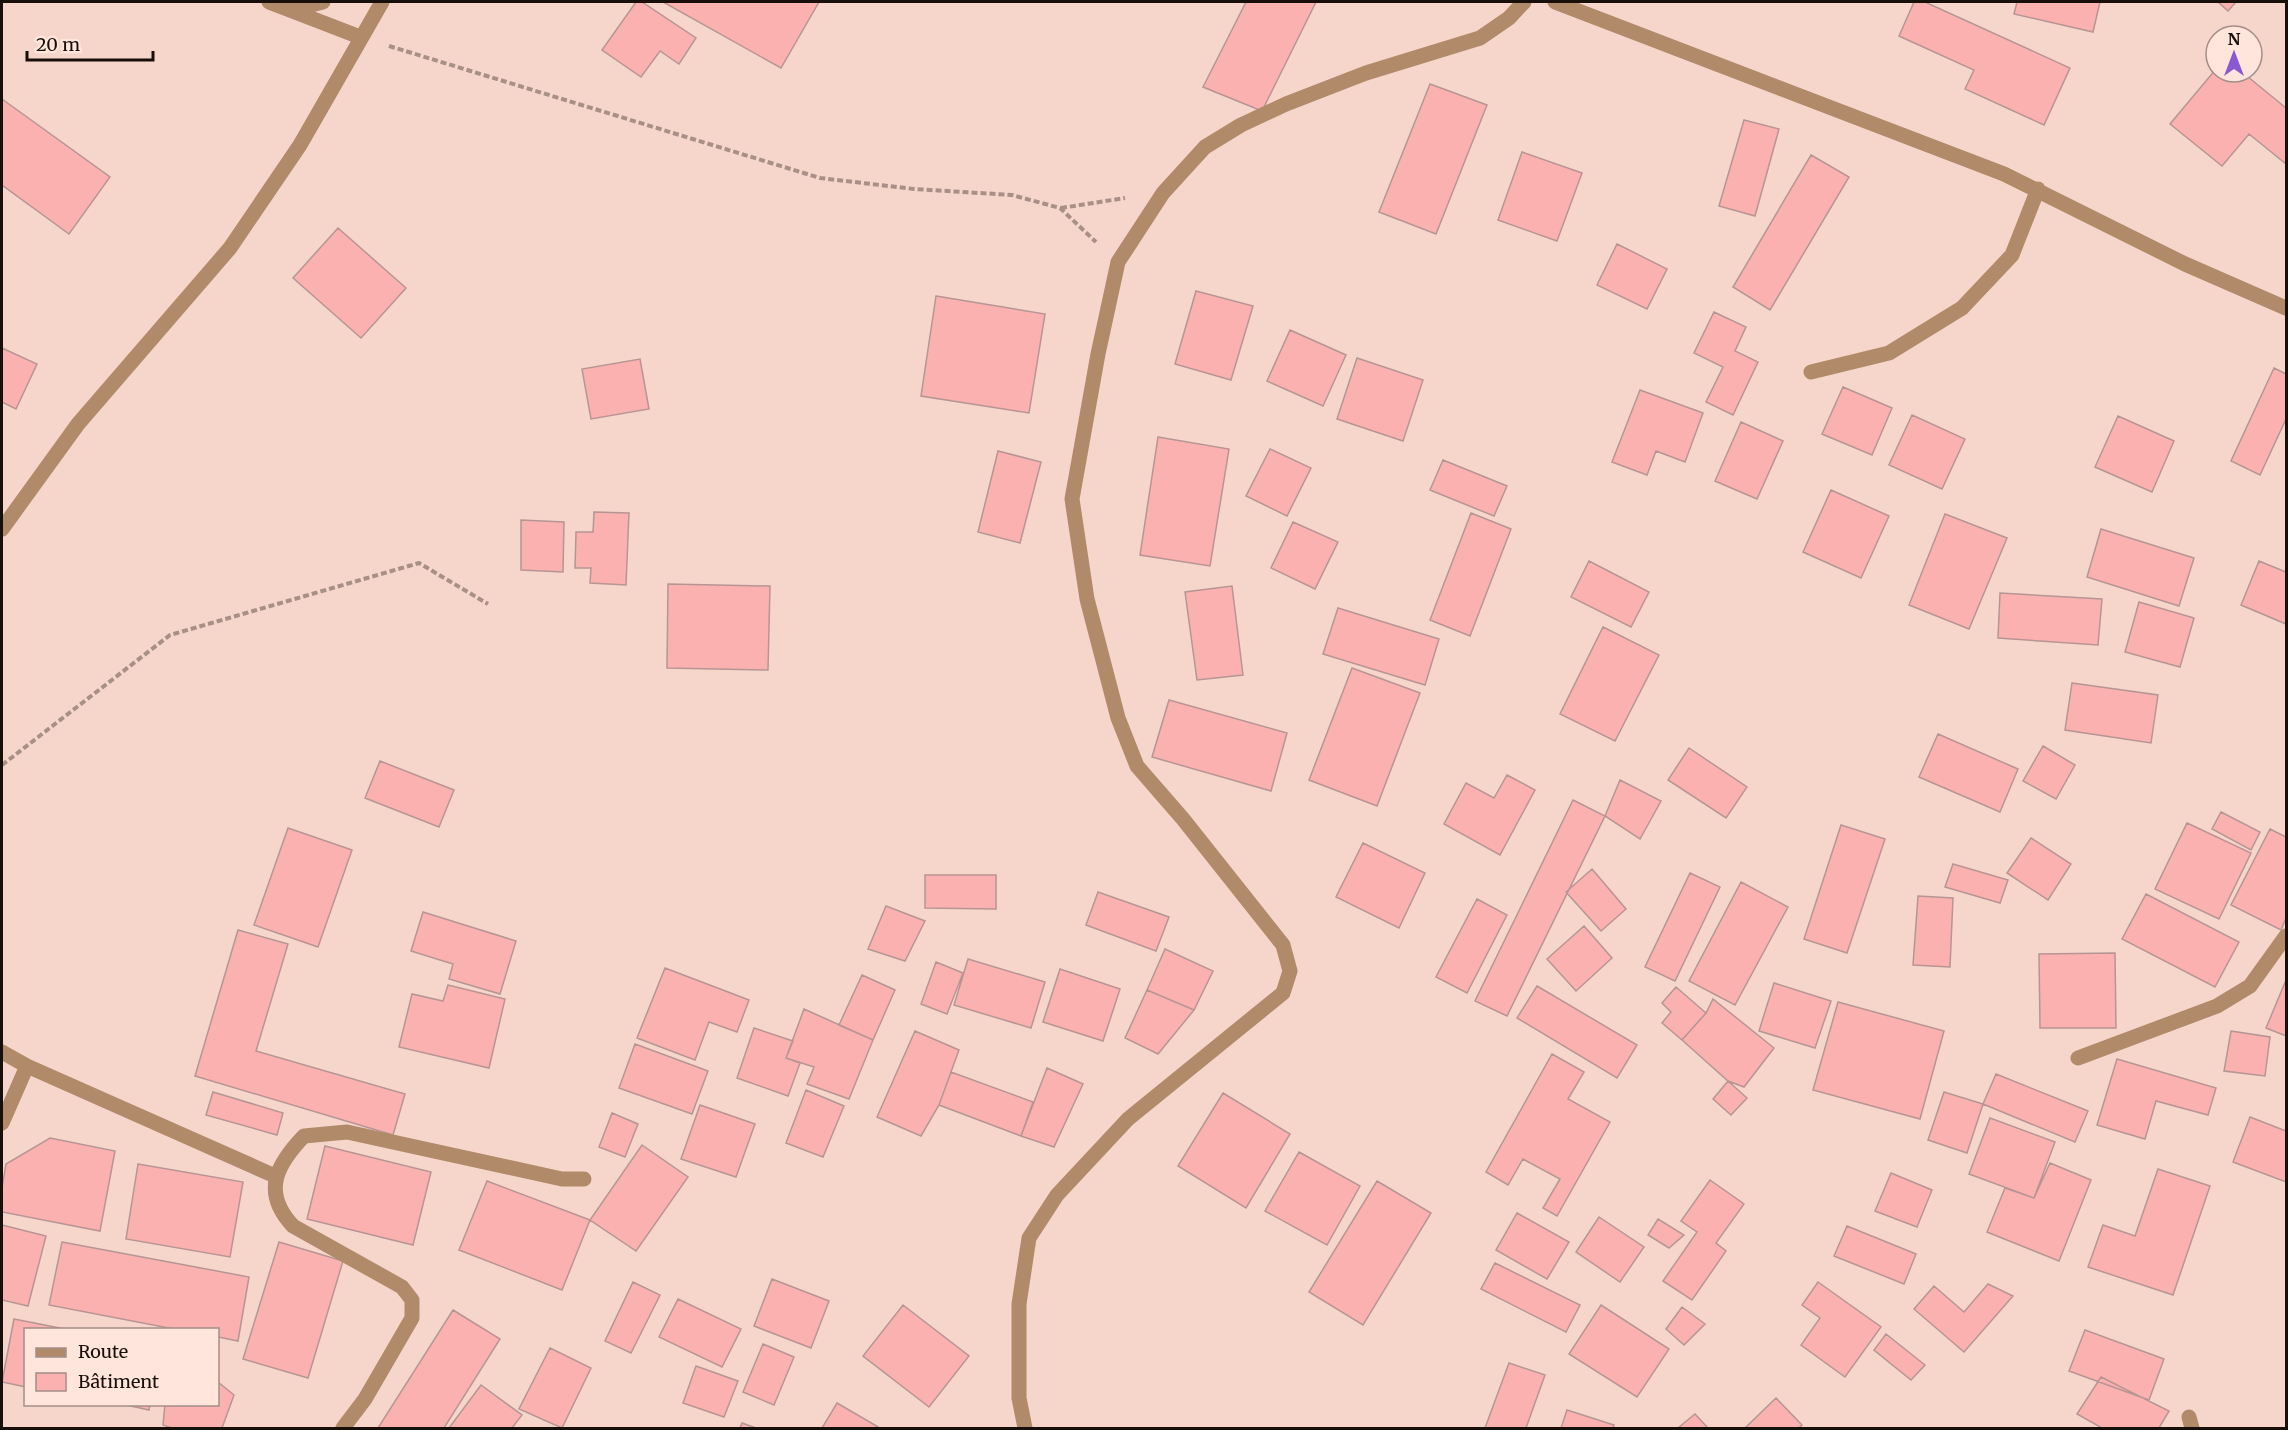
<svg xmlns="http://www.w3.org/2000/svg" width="2288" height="1430" viewBox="0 0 2288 1430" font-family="Merriweather,serif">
<rect width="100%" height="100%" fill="#f6d6cb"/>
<path fill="#fbb1b0" stroke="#b69594" stroke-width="1.5" d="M636 2H642L696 38 679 64 660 51 641 77 602 50Z
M663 2H819L781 68Z
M1246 2H1316L1262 111 1203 87Z
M1914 2H1925L2070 68 2044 125 1965 89 1974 70 1899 36Z
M2017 2H2100L2093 32 2014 14Z
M2218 2H2236L2228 11Z
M2216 69V72H2242L2286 108V164L2249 134 2222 166 2170 124Z
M1430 84 1487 105 1436 234 1379 212Z
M2 99 110 177 69 234 2 185Z
M1744 120 1779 129 1755 216 1719 206Z
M1522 152 1582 173 1557 241 1498 220Z
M1811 155 1849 177 1770 310 1733 287Z
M338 228 406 288 361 338 293 278Z
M1617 244 1667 269 1647 309 1597 285Z
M1196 291 1253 306 1231 380 1175 364Z
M936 296 1045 314 1029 413 921 396Z
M1714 312 1746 327 1735 351 1758 362 1733 415 1706 402 1723 367 1694 353Z
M1290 330 1346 355 1323 406 1267 381Z
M2 348 37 364 16 409 2 402Z
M1357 358 1423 380 1403 441 1337 419Z
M640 359 649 409 591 419 582 369Z
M2274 368 2286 374V419L2260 475 2231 461Z
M1843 387 1892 408 1872 455 1822 434Z
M1640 390 1703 413 1685 462 1656 451 1647 475 1612 462Z
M1912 415 1965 439 1942 489 1889 465Z
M2118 416 2174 441 2152 492 2095 467Z
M1741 422 1783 441 1757 499 1715 481Z
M1158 437 1229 449 1210 566 1140 555Z
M1270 449 1311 468 1287 516 1246 496Z
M998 451 1041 462 1020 543 978 532Z
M1443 460 1507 486 1494 516 1430 490Z
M1831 490 1889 516 1861 578 1803 552Z
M594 512 629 513 626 585 590 583 591 568H575L576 532H593Z
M1471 513 1511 529 1470 636 1430 620Z
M1945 514 2007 538 1969 629 1909 605Z
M521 520 564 522 563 572 521 570Z
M1293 522 1338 542 1315 589 1271 568Z
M2101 529 2194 558 2179 606 2087 577Z
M1589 561 1649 592 1631 627 1571 597Z
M2259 561 2286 572V624L2241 605Z
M668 584 770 586 768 670 667 668Z
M1232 586 1243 675 1197 680 1185 592Z
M2000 593 2102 599 2098 645 1998 638Z
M2139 602 2194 618 2180 667 2125 652Z
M1338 608 1439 639 1425 685 1323 654Z
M1603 627 1659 655 1615 741 1560 714Z
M1352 668 1420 693 1377 806 1309 780Z
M2072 683 2158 695 2151 743 2065 730Z
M1169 700 1287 733 1271 791 1152 757Z
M1938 734 2018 769 2000 812 1919 777Z
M2043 746 2075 765 2056 799 2023 781Z
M1689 748 1747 787 1726 818 1668 780Z
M380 761 454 790 439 827 365 798Z
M1507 775 1535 790 1500 855 1444 824 1466 783 1494 798Z
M1620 780 1661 801 1640 839 1605 816Z
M1573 800 1605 816 1507 1016 1475 1001Z
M2221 812 2260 832 2251 850 2212 829Z
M2187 823 2251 853 2219 919 2155 889Z
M1841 825 1885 839 1847 953 1804 939Z
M288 828 352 850 318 947 254 925Z
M2270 829 2286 837V918L2281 930 2231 905Z
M2031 838 2071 864 2048 900 2007 873Z
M1363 843 1425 873 1399 928 1336 897Z
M1953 864 2008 880 2000 903 1945 887Z
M1592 869 1626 909 1601 931 1566 892Z
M1690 873 1720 887 1675 981 1645 967Z
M925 875H996V909L925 908Z
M1741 882 1788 907 1735 1005 1689 981Z
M1098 892 1169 917 1156 951 1086 925Z
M2146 894 2239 942 2215 987 2122 939Z
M1918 896 1953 898 1950 967 1913 965Z
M1477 899 1507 915 1467 993 1436 977Z
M886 906 925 921 905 961 868 949Z
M423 912 516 941 500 994 449 979 453 964 411 951Z
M1584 926 1612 958 1576 991 1547 959Z
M238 930 288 944 256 1051 405 1094 393 1135 195 1076Z
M1165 949 1213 971 1194 1010 1147 990Z
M2115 953 2116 1028H2040L2039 954Z
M968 959 1045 982 1031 1028 954 1005Z
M936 962 963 973 947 1014 921 1004Z
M665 968 749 1000 737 1032 709 1022 695 1060 637 1038Z
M1060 969 1120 989 1103 1041 1043 1022Z
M862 975 895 990 873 1040 839 1025Z
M2286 980V1036L2266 1028Z
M1774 983 1831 1001 1815 1048 1759 1031Z
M448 985 505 999 489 1068 399 1047 412 994 443 1001Z
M1537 986 1637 1045 1617 1078 1517 1018Z
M1676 987 1706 1013 1682 1040 1662 1023 1671 1012 1662 1003Z
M1147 990 1194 1010 1158 1054 1125 1038Z
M1713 999 1774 1048 1744 1087 1728 1081 1682 1040 1706 1013Z
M1838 1002 1944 1031 1920 1119 1813 1090Z
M804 1009 873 1040 849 1099 807 1084 814 1067 786 1058Z
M754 1028 793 1041 786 1058 800 1063 788 1096 737 1078Z
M915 1031 959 1050 939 1105 921 1136 877 1117Z
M2231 1031 2270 1037 2265 1076 2224 1071Z
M635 1044 708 1071 692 1114 619 1088Z
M1552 1054 1584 1072 1568 1099 1610 1122 1557 1216 1543 1208 1560 1179 1523 1159 1508 1185 1486 1172Z
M2117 1059 2216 1088 2208 1115 2156 1101 2145 1139 2097 1125Z
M1047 1068 1083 1084 1054 1147 1021 1136Z
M951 1072 1033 1102 1021 1136 939 1105Z
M1996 1074 2088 1111 2075 1142 1983 1104Z
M1728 1081 1747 1098 1731 1115 1713 1099Z
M806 1090 844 1106 823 1157 786 1143Z
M213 1092 283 1113 277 1135 206 1115Z
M1944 1092 1983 1104 1967 1153 1928 1140Z
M1223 1093 1290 1134 1246 1208 1178 1166Z
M700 1105 755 1124 736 1177 681 1159Z
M612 1113 638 1124 625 1157 599 1147Z
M2250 1117 2286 1131V1182L2233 1162Z
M1990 1118 2055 1142 2034 1198 1969 1174Z
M50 1138 115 1151 100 1231 2 1212V1188L6 1164Z
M642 1145 688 1177 636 1251 590 1220Z
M325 1146 431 1172 413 1245 307 1219Z
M1299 1152 1360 1186 1327 1245 1265 1211Z
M2050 1163 2091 1180 2059 1261 1987 1232 2005 1188 2034 1198Z
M138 1164 243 1182 230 1257 126 1239Z
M2158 1169 2210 1186 2173 1295 2088 1267 2103 1225 2135 1236Z
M1891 1173 1932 1190 1917 1227 1875 1211Z
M1710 1180 1744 1204 1716 1243 1726 1251 1692 1300 1663 1281 1697 1232 1681 1221Z
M487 1181 590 1220 562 1290 459 1250Z
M1377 1181 1431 1213 1363 1325 1309 1292Z
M1517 1213 1569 1242 1547 1279 1496 1250Z
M1599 1217 1644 1247 1620 1282 1576 1252Z
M1658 1219 1684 1235 1669 1248 1648 1235Z
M2 1225 46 1236 28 1306 2 1300Z
M1847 1226 1916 1254 1904 1284 1834 1256Z
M62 1242 249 1277 238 1341 218 1337V1330H179L49 1305Z
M279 1242 343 1261 308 1378 243 1359Z
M1495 1263 1580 1305 1566 1332 1481 1289Z
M772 1279 829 1301 811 1348 754 1326Z
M633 1282 660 1295 631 1353 605 1341Z
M1818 1282 1881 1327 1845 1377 1801 1345 1820 1318 1802 1305Z
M1988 1284 2013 1296 1964 1352 1914 1309 1934 1286 1964 1312Z
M678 1299 741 1329 722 1367 659 1337Z
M903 1305 969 1356 929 1407 863 1356Z
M1601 1305 1669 1349 1637 1397 1569 1354Z
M1682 1307 1705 1324 1684 1345 1666 1329Z
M453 1310 500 1339 444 1428H378Z
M14 1319 70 1330H26V1387L2 1382Z
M2085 1330 2164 1359 2149 1400 2069 1371Z
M1886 1334 1925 1365 1911 1380 1874 1350Z
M763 1344 794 1357 774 1405 743 1392Z
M550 1348 591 1368 562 1428 519 1409Z
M1509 1363 1545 1375 1526 1428H1485Z
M696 1366 738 1381 724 1417 683 1403Z
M2101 1377 2169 1411 2159 1428H2102L2077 1414Z
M218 1382 234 1395 222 1428H172L163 1425 165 1404H218Z
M481 1385 522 1415 512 1428H449Z
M1776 1398 1802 1425 1799 1428H1745Z
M837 1403 880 1428H822Z
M122 1404H150L149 1410Z
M1567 1410 1614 1425 1613 1428H1561Z
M1695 1414 1708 1428H1678Z
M742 1423 756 1428H740Z"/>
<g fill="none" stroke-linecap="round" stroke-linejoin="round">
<path stroke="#a89087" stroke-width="4" stroke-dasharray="6 3" stroke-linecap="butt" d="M389 46 820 178 914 189 1012 195 1060 208 1096 242
M1061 208 1125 198
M2 765 170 635 419 563 488 604"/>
<path stroke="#b18a69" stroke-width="15" d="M269 2 360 37
M1555 2 2004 174 2185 264 2286 308
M291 10 323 2
M1811 372 1889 353 1962 308 2012 255 2038 189
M2 529 78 424 230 248 300 145 382 2
M2 1052 27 1066 275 1176
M2078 1058 2217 1006 2250 986 2286 936
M2 1123 27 1066
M2189 1417 2192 1428
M343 1428 365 1399 412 1318V1300L402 1287 293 1226C261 1192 277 1164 304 1136L347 1132 562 1179H584
M1025 1428 1019 1398V1304L1029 1238 1057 1195 1128 1119 1283 993 1290 971 1283 945 1183 819 1137 766 1118 718 1087 599 1072 499 1098 354 1118 262 1163 193 1205 147 1241 125 1286 104 1366 73 1480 38 1509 18 1524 2"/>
</g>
<rect width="2288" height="1430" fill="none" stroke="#180e0a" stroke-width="6"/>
<rect x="24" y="1328" width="195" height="78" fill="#ffe5dc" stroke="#a38f88" stroke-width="1.5"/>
<rect x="36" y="1348" width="30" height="9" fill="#b18a69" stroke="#a38f88" stroke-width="1.5"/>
<text x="78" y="1358" font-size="18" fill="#180e0a">Route</text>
<rect x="36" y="1373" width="30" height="18" fill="#fbb1b0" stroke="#a38f88" stroke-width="1.5"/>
<text x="78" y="1388" font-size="18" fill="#180e0a">Bâtiment</text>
<g transform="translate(2234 54)"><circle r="28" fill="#ffe5dc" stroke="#a38f88" stroke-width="1.5"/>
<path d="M0-4.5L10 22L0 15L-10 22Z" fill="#8959d2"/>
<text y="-9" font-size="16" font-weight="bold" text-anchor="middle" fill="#180e0a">N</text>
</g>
<path d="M27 51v9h126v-9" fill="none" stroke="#180e0a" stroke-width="3"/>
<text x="36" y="51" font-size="18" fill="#180e0a" stroke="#ffe5dc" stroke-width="4.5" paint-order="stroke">20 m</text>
</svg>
